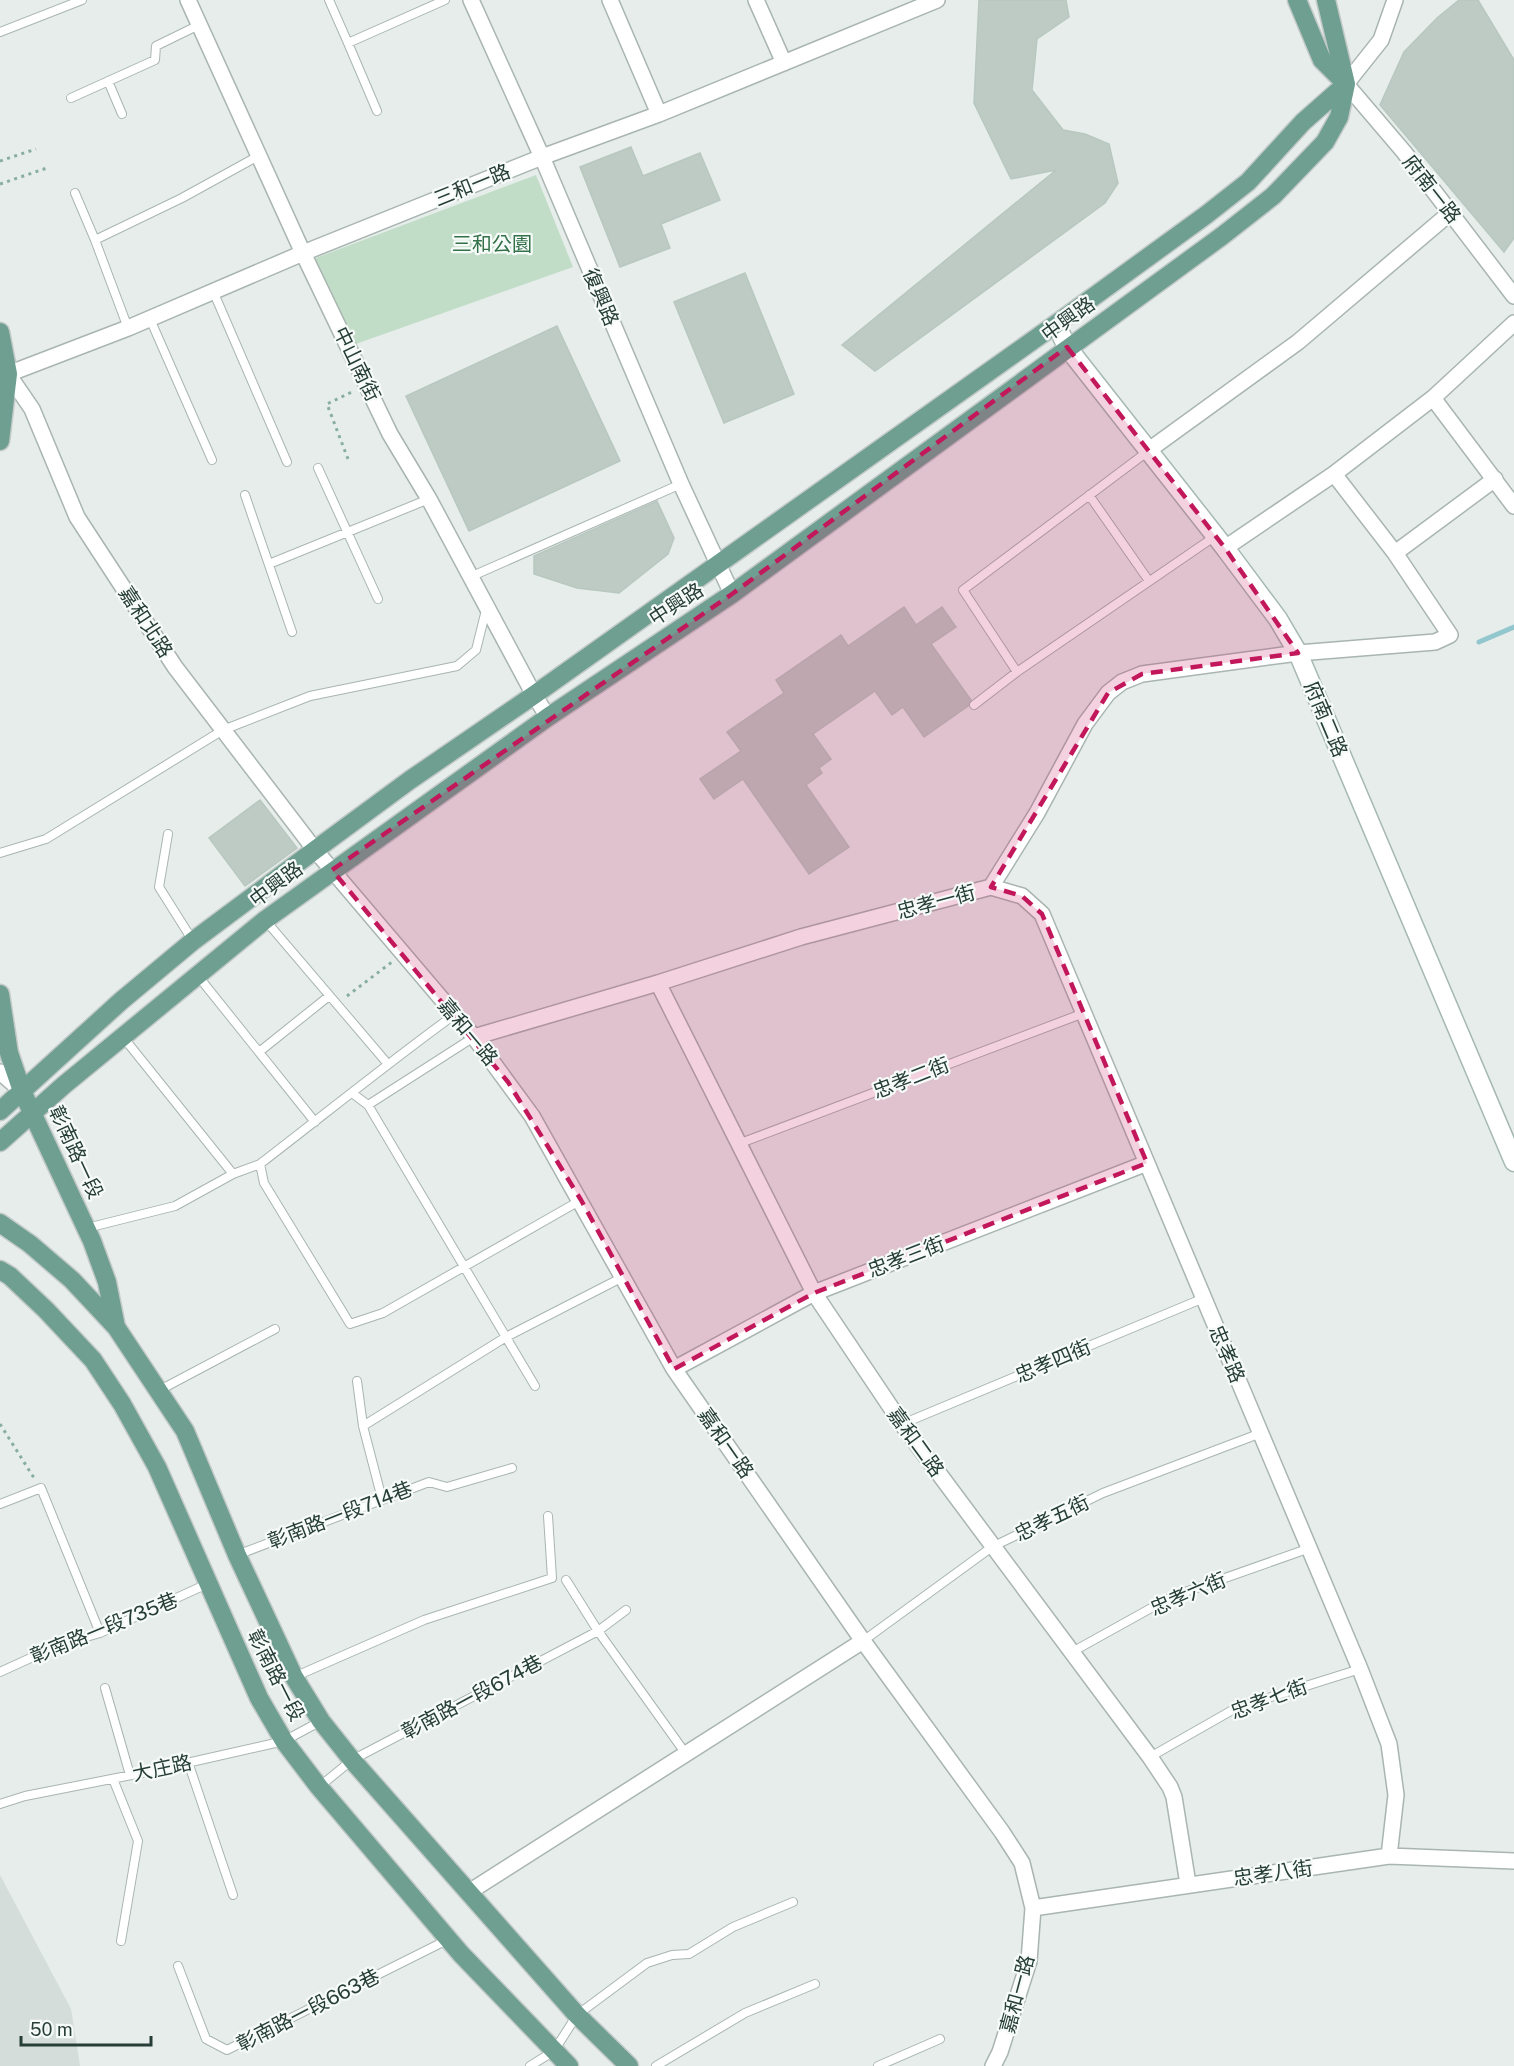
<svg xmlns="http://www.w3.org/2000/svg" width="1514" height="2066" viewBox="0 0 1514 2066" font-family="'Public Sans','Noto Sans TC',sans-serif">
<rect width="100%" height="100%" fill="#e6edea"/>
<path fill="#d4ddd9" d="M0 1875 71 2009 80 2066H0Z"/>
<path fill="#c1ddc7" d="M536 175 573 267 353 345 313 259Z"/>
<g fill="none" stroke-linecap="round" stroke-linejoin="round">
<path stroke="#93c7ce" stroke-width="5" d="M1479 642 1514 627"/>
</g>
<path fill="#becbc5" stroke="#b8c7c0" stroke-width="1.5" d="M979 0H1066L1069 17 1037 39 1032 90 1063 130 1085 134 1109 144 1118 183 1105 203 875 371 842 345 1056 170 1011 179 974 103Z
M1459 0H1478L1514 60V238L1504 252 1380 105 1404 52 1437 18Z
M631 147 643 176 700 153 720 200 661 224 670 248 620 267 580 167Z
M745 273 794 394 724 423 674 302Z
M557 326 620 461 469 531 406 396Z
M657 501 674 538 668 554 619 593 577 588 534 574V556Z
M904 607 916 625 942 607 956 627 931 644 971 700 968 706 924 737 903 707 892 715 875 691 813 734 831 759 819 768 822 773 806 785 849 847 809 874 743 779 714 799 700 779 741 751 727 732 784 693 776 680 841 635 848 646Z
M260 800 297 848 245 886 209 838Z"/>
<g fill="none" stroke-linecap="round" stroke-linejoin="round">
<g stroke="#a9b5b1" stroke-width="10">
<path id="lane" d="M329 0 348 43 445 0
M0 32 82 0
M348 43 377 111
M108 81 122 114
M71 98 155 60 156 46 199 25
M75 193 95 240
M213 291 287 462
M150 319 212 460
M128 328 95 240 182 198 260 155
M318 468 378 599
M245 495 292 632
M1089 495 1149 581
M269 564 429 499
M470 577 681 484
M1017 672 963 590 1147 452
M974 705 1017 672 1214 537
M168 834 159 887 193 941
M0 853 46 839 223 730 310 696 457 666 476 650 486 610
M266 921 387 1063
M198 976 315 1122
M454 1015C388 1063 325 1114 260 1164L264 1183 350 1324 383 1313 581 1200
M123 1037 233 1174 260 1164
M259 1052 329 996
M352 1093 368 1105 474 1037
M368 1105 535 1386
M738 1144 1084 1013
M87 1228 175 1206 233 1174
M357 1381 363 1426 382 1499
M158 1391 275 1329
M902 1424 1204 1298
M363 1426 506 1337 623 1277
M0 1504 41 1488 100 1633
M237 1555 429 1482 447 1487 512 1468
M566 1580 598 1631 686 1754
M863 1641 992 1547 1103 1493 1261 1433
M1072 1652 1171 1597 1310 1548
M0 1672 59 1645 100 1633 207 1584
M294 1677 424 1620 552 1578 548 1516
M105 1688 130 1775
M1150 1757 1236 1708 1360 1669
M188 1762 233 1895
M113 1779 138 1841 121 1941
M319 1787 352 1760 598 1631 626 1610
M0 1804 25 1796 147 1772 284 1741 321 1721
M178 1966 206 2039 227 2050 447 1940
M530 2066 554 2051 577 2015 647 1963 672 1955 689 1954 733 1927 793 1902
M656 2066 745 2013 815 1984
M878 2066 940 2039"/>
</g>
<g stroke="#a9b5b1" stroke-width="18">
<path id="street" d="M188 0 303 253 390 434 429 499 534 695 548 717
M471 0 542 157 681 484 732 594
M610 0 659 114
M756 0 784 63
M937 0 659 114 542 157 303 253 128 328 8 374 32 409 77 517 175 667 315 850 474 1037 532 1116 674 1369 863 1641 1002 1832 1022 1863 1033 1908 1029 1961 1000 2052 993 2066
M1395 0 1381 40 1346 84 1404 152 1514 296
M1433 398 1514 506
M1149 450 1298 342 1450 213
M1225 548 1334 474 1433 398 1514 323
M1395 553 1495 479
M991 887 1022 896 1042 914 1360 1669 1389 1744 1396 1795 1389 1856
M658 983 814 1293 902 1424 1150 1757 1170 1787 1174 1797 1188 1884
M474 1037 658 983 801 937 991 887 1037 813 1085 724 1108 693 1122 682 1142 674 1298 653 1435 642 1450 635 1395 553 1334 474
M0 1072 22 1091
M674 1369 814 1293 1147 1163
M469 1892 863 1641
M1033 1908 1389 1856 1514 1861"/>
</g>
<g stroke="#a5b8b1" stroke-width="21">
<path id="secondary" d="M1056 324 1067 347 1225 548 1278 619 1298 653 1514 1162"/>
</g>
<g stroke="#c2c9c7" stroke-width="21">
<path id="primary" d="M1297 0 1322 60 1346 84
M0 332 8 374 0 441
M0 994 9 1053 22 1091 92 1241 107 1282 116 1327
M0 1111 121 1001 193 941 315 850 410 780 534 695 1056 324 1206 215 1248 182 1303 122 1346 84
M0 1142 64 1085 265 920 548 717 732 594 1222 236 1273 196 1325 142 1339 117 1346 84 1326 0
M0 1223 30 1244 72 1280 116 1327 185 1431 237 1555 294 1677 321 1721 352 1760 577 2015 629 2066
M0 1270 10 1276 46 1310 93 1360 122 1404 157 1467 259 1698 284 1741 319 1787 461 1954 569 2066"/>
</g>
<path stroke="#89aea1" stroke-width="3" stroke-dasharray="3 4.5" stroke-linecap="butt" d="M0 161 36 149
M0 184 47 168
M348 459 327 404 354 391
M347 996 392 962
M0 1424 34 1478"/>
<use href="#lane" stroke="#fff" stroke-width="8"/>
<use href="#street" stroke="#fff" stroke-width="15"/>
<use href="#secondary" stroke="#fff" stroke-width="18"/>
<use href="#primary" stroke="#6e9f91" stroke-width="18"/>
</g>
<path fill="#c2185b" fill-opacity="0.2" stroke="#c2185b" stroke-width="4.5" stroke-dasharray="12 8" stroke-linejoin="round" d="M1067 347 1225 548 1298 653 1142 674 1108 693 991 887 1022 896 1042 914 1147 1163 814 1293 674 1369 581 1200 508 1082 332 870 732 594Z"/>
<g text-anchor="middle" stroke-width="4.5" stroke-linejoin="round" paint-order="stroke">
<g font-size="20" fill="#263e37" stroke="#f6faf8">
<text transform="translate(472 185) rotate(-22)" y="7">三和一路</text>
<text transform="translate(1432 189) rotate(52)" y="7">府南一路</text>
<text transform="translate(601 297) rotate(67)" y="7">復興路</text>
<text transform="translate(1068 319) rotate(-36)" y="7">中興路</text>
<text transform="translate(357 364) rotate(64)" y="7">中山南街</text>
<text transform="translate(676 604) rotate(-33)" y="7">中興路</text>
<text transform="translate(146 622) rotate(57)" y="7">嘉和北路</text>
<text transform="translate(1326 719) rotate(67)" y="7">府南二路</text>
<text transform="translate(276 884) rotate(-37)" y="7">中興路</text>
<text transform="translate(936 902) rotate(-15)" y="7">忠孝一街</text>
<text transform="translate(468 1032) rotate(50)" y="7">嘉和一路</text>
<text transform="translate(911 1078) rotate(-21)" y="7">忠孝二街</text>
<text transform="translate(76 1152) rotate(65)" y="7">彰南路一段</text>
<text transform="translate(906 1257) rotate(-21)" y="7">忠孝三街</text>
<text transform="translate(1227 1354) rotate(67)" y="7">忠孝路</text>
<text transform="translate(1053 1361) rotate(-23)" y="7">忠孝四街</text>
<text transform="translate(916 1442) rotate(54)" y="7">嘉和二路</text>
<text transform="translate(726 1443) rotate(55)" y="7">嘉和一路</text>
<text transform="translate(340 1515) rotate(-21)" y="7">彰南路一段714巷</text>
<text transform="translate(1052 1518) rotate(-26)" y="7">忠孝五街</text>
<text transform="translate(1188 1594) rotate(-23)" y="7">忠孝六街</text>
<text transform="translate(104 1628) rotate(-22)" y="7">彰南路一段735巷</text>
<text transform="translate(276 1675) rotate(63)" y="7">彰南路一段</text>
<text transform="translate(472 1697) rotate(-28)" y="7">彰南路一段674巷</text>
<text transform="translate(1269 1699) rotate(-20)" y="7">忠孝七街</text>
<text transform="translate(162 1768) rotate(-12)" y="7">大庄路</text>
<text transform="translate(1273 1873) rotate(-8)" y="7">忠孝八街</text>
<text transform="translate(1017 1994) rotate(-75)" y="7">嘉和一路</text>
<text transform="translate(308 2010) rotate(-27)" y="7">彰南路一段663巷</text>
</g>
<g font-size="20" fill="#337249" stroke="#f6faf8">
<text x="492" y="251">三和公園</text>
</g>
</g>
<path d="M21 2036v9h130v-9" fill="none" stroke="#263e37" stroke-width="3"/>
<text x="30" y="2036" font-size="18" fill="#263e37" stroke="#f6faf8" stroke-width="4.5" paint-order="stroke">50 m</text>
</svg>
